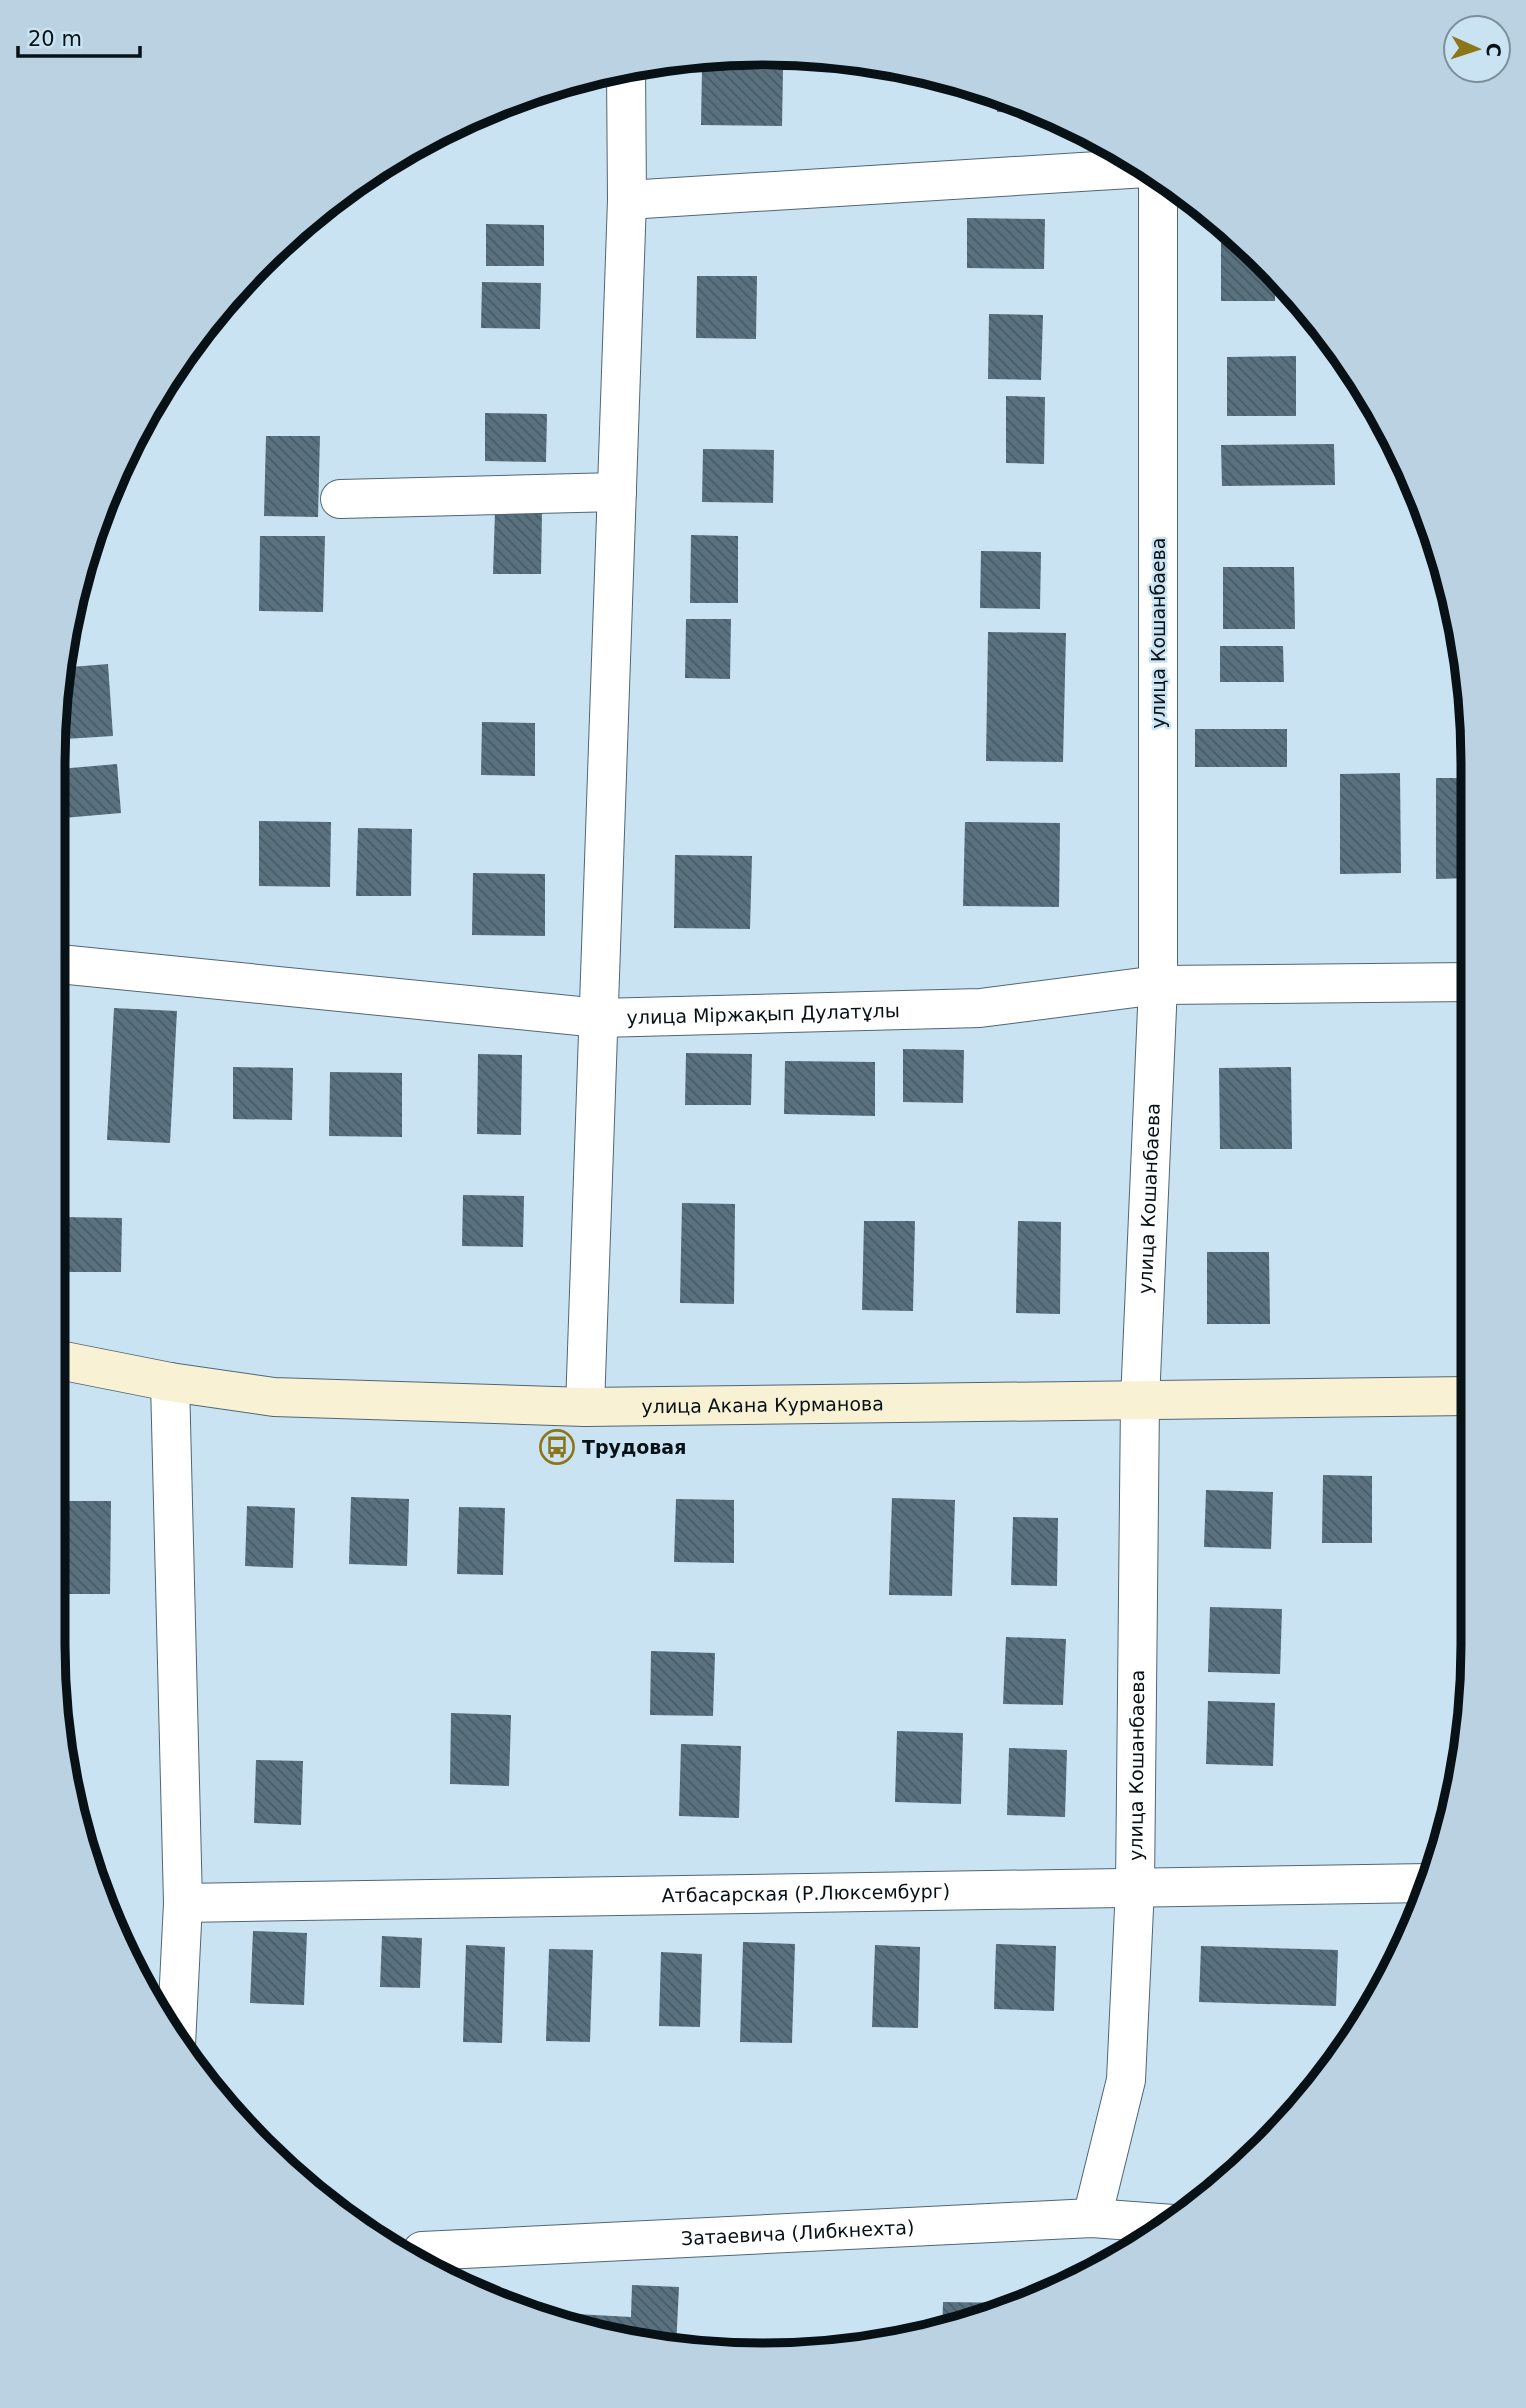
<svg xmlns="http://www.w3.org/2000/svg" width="1526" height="2408" viewBox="0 0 1526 2408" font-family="'DejaVu Sans',sans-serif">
<defs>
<pattern id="building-back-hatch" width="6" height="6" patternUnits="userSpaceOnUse" patternTransform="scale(1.75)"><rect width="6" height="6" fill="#5a717f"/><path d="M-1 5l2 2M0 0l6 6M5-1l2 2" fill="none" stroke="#485b67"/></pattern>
</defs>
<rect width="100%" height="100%" fill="#cae3f3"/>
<path fill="url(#building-back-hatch)" d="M702 69 783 70 782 126 701 125Z
M998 96 1041 112V113L997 112Z
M967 218 1045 219 1044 269 967 268Z
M486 224 544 225V266H486Z
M1242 242 1275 274V301H1221V243Z
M697 276H757L756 339 696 338Z
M482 282 541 283 540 329 481 328Z
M989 314 1043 315 1041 380 988 379Z
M1296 356V416H1227V357Z
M1006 396 1045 397 1044 464 1006 463Z
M485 413 547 414 546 462 485 461Z
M266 436H320L318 517 264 516Z
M1334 444 1335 485 1222 486 1221 445Z
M703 449 774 450 773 503 702 502Z
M495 511H542L541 574H493Z
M691 535 738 536V603H690Z
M260 536H325L323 612 259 611Z
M981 551 1041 552 1040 609 980 608Z
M90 552 91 587H81Z
M1223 567H1294L1295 629H1223Z
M686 619H731L730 679 685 678Z
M988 632 1066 633 1063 762 986 761Z
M1220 646H1283L1284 682H1220Z
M108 664 113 736 65 739 59 668Z
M482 722 535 723V776L481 775Z
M1195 729H1287V767H1195Z
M117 764 121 813 63 818 59 769Z
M1400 773 1401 873 1340 874V774Z
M1436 778H1472L1471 878 1436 879Z
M259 821 331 822 330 887 259 886Z
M965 822 1060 823 1059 907 963 906Z
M358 828 412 829 411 896H356Z
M675 855 752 856 750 929 674 928Z
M473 873 545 874V936L472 935Z
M114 1008 177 1011 170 1143 107 1140Z
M903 1049 964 1050 963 1103 903 1102Z
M686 1053 752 1054 751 1105H685Z
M478 1054 522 1055 521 1135 477 1134Z
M785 1061 875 1062V1116L784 1114Z
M233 1067 293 1068 292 1120 233 1119Z
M1291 1067 1292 1149H1220L1219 1068Z
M330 1072 402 1073V1137L329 1136Z
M463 1195 524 1196 523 1247 462 1246Z
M682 1203 735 1204 734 1304 680 1303Z
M61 1217 122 1218 121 1272H60Z
M864 1221H915L913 1311 862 1310Z
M1018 1221 1061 1222 1060 1314 1016 1313Z
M1207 1252H1269L1270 1324H1207Z
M1323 1475 1372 1476V1543H1322Z
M1206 1490 1273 1492 1271 1549 1204 1547Z
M351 1497 409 1499 407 1566 349 1564Z
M892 1498 955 1500 952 1596 889 1595Z
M676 1499 734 1500V1563L674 1562Z
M59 1501H111L110 1594H59Z
M247 1506 295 1508 293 1568 245 1566Z
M459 1507 505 1508 503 1575 457 1574Z
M1013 1517 1058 1518 1057 1586 1011 1585Z
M1210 1607 1282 1609 1280 1674 1208 1672Z
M1006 1637 1066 1639 1063 1705 1003 1704Z
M651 1651 715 1653 713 1716 650 1715Z
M1208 1701 1275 1703 1273 1766 1206 1764Z
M451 1713 511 1715 509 1786 450 1784Z
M897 1731 963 1733 961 1804 895 1802Z
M681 1744 741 1746 739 1818 679 1816Z
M1009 1748 1067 1750 1065 1817 1007 1815Z
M256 1760 303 1761 301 1825 254 1823Z
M253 1931 307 1933 304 2005 250 2003Z
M382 1936 422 1938 420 1988 380 1987Z
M743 1942 795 1944 792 2043 740 2042Z
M996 1944 1056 1946 1054 2011 994 2009Z
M466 1945 505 1947 502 2043 463 2042Z
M875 1945 920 1947 918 2028 872 2027Z
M1201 1946 1338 1950 1336 2006 1199 2002Z
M549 1949 593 1950 590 2042 546 2041Z
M661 1952 702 1954 700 2027 659 2026Z
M632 2285 679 2287 676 2347 625 2342 534 2318 521 2311 631 2317Z
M943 2302 1022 2303H1023L942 2332Z
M793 2338 858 2342V2343L792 2352Z"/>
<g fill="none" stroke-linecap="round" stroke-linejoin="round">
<g stroke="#506674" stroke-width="40">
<g id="minor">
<path d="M627 200 1146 168"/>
<path d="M340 499 617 492"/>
<path id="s1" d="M59 964 599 1018 980 1008 1158 985 1471 982"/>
<path d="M170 1382 183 1903 176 2045"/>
<path d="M585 1407 627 200 626 69"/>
<path id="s2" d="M183 1903 1429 1883"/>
<path id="s3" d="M1092 2218 1126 2080 1135 1887 1140 1401 1158 985V176"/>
<path id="s4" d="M422 2251 1092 2218 1173 2224"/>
</g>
</g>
<g stroke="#506674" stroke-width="40">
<g id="secondary">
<path id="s5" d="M59 1360 170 1382 274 1397 585 1407 1469 1396"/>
</g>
</g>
<use href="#minor" stroke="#fff" stroke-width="38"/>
<use href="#secondary" stroke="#f9f1d4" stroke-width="38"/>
</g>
<defs>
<g id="bus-ring" transform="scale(1.75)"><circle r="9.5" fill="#cae3f3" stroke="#8c761a" stroke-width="1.5"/><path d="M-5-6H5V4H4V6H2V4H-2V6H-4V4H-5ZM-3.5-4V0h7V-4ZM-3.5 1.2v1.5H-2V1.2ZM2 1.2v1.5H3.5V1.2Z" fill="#8c761a"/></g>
</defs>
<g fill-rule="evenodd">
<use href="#bus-ring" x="557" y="1447"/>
</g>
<g text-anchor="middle" stroke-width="5" stroke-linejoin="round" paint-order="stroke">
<g font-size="19" fill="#081116" stroke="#cae3f3">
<text transform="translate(1158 633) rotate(-90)" y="7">улица Кошанбаева</text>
<text dy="7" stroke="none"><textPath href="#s1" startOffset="707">улица Міржақып Дулатұлы</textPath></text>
<text dy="7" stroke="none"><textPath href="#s3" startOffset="1024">улица Кошанбаева</textPath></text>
<text dy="7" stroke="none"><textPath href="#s5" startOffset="707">улица Акана Курманова</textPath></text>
<text dy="7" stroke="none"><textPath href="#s3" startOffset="457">улица Кошанбаева</textPath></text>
<text dy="7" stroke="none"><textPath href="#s2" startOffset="623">Атбасарская (Р.Люксембург)</textPath></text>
<text dy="7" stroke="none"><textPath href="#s4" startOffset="376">Затаевича (Либкнехта)</textPath></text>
</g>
<g font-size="19" font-weight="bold" fill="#081116" stroke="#cae3f3" text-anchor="start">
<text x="582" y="1454">Трудовая</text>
</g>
</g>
<path d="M0 0H1526V2408H0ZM763 65H763A698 698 0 0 1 1461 763V1645A698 698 0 0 1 763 2343H763A698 698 0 0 1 65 1645V763A698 698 0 0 1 763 65Z" fill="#bad2e1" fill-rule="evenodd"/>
<path fill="none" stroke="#081116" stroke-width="9" d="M763 65H763A698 698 0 0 1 1461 763V1645A698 698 0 0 1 763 2343H763A698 698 0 0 1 65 1645V763A698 698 0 0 1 763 65Z"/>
<g transform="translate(1477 49) rotate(93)"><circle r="33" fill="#cae3f3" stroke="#7c8f9b" stroke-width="2"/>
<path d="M0-5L12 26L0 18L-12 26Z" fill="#8c761a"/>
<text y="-10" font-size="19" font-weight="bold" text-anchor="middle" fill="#081116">С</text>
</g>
<path d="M18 46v10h122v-10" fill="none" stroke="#081116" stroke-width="3.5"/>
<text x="28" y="46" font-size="21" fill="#081116" stroke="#cae3f3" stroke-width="5" paint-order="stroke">20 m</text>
</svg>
